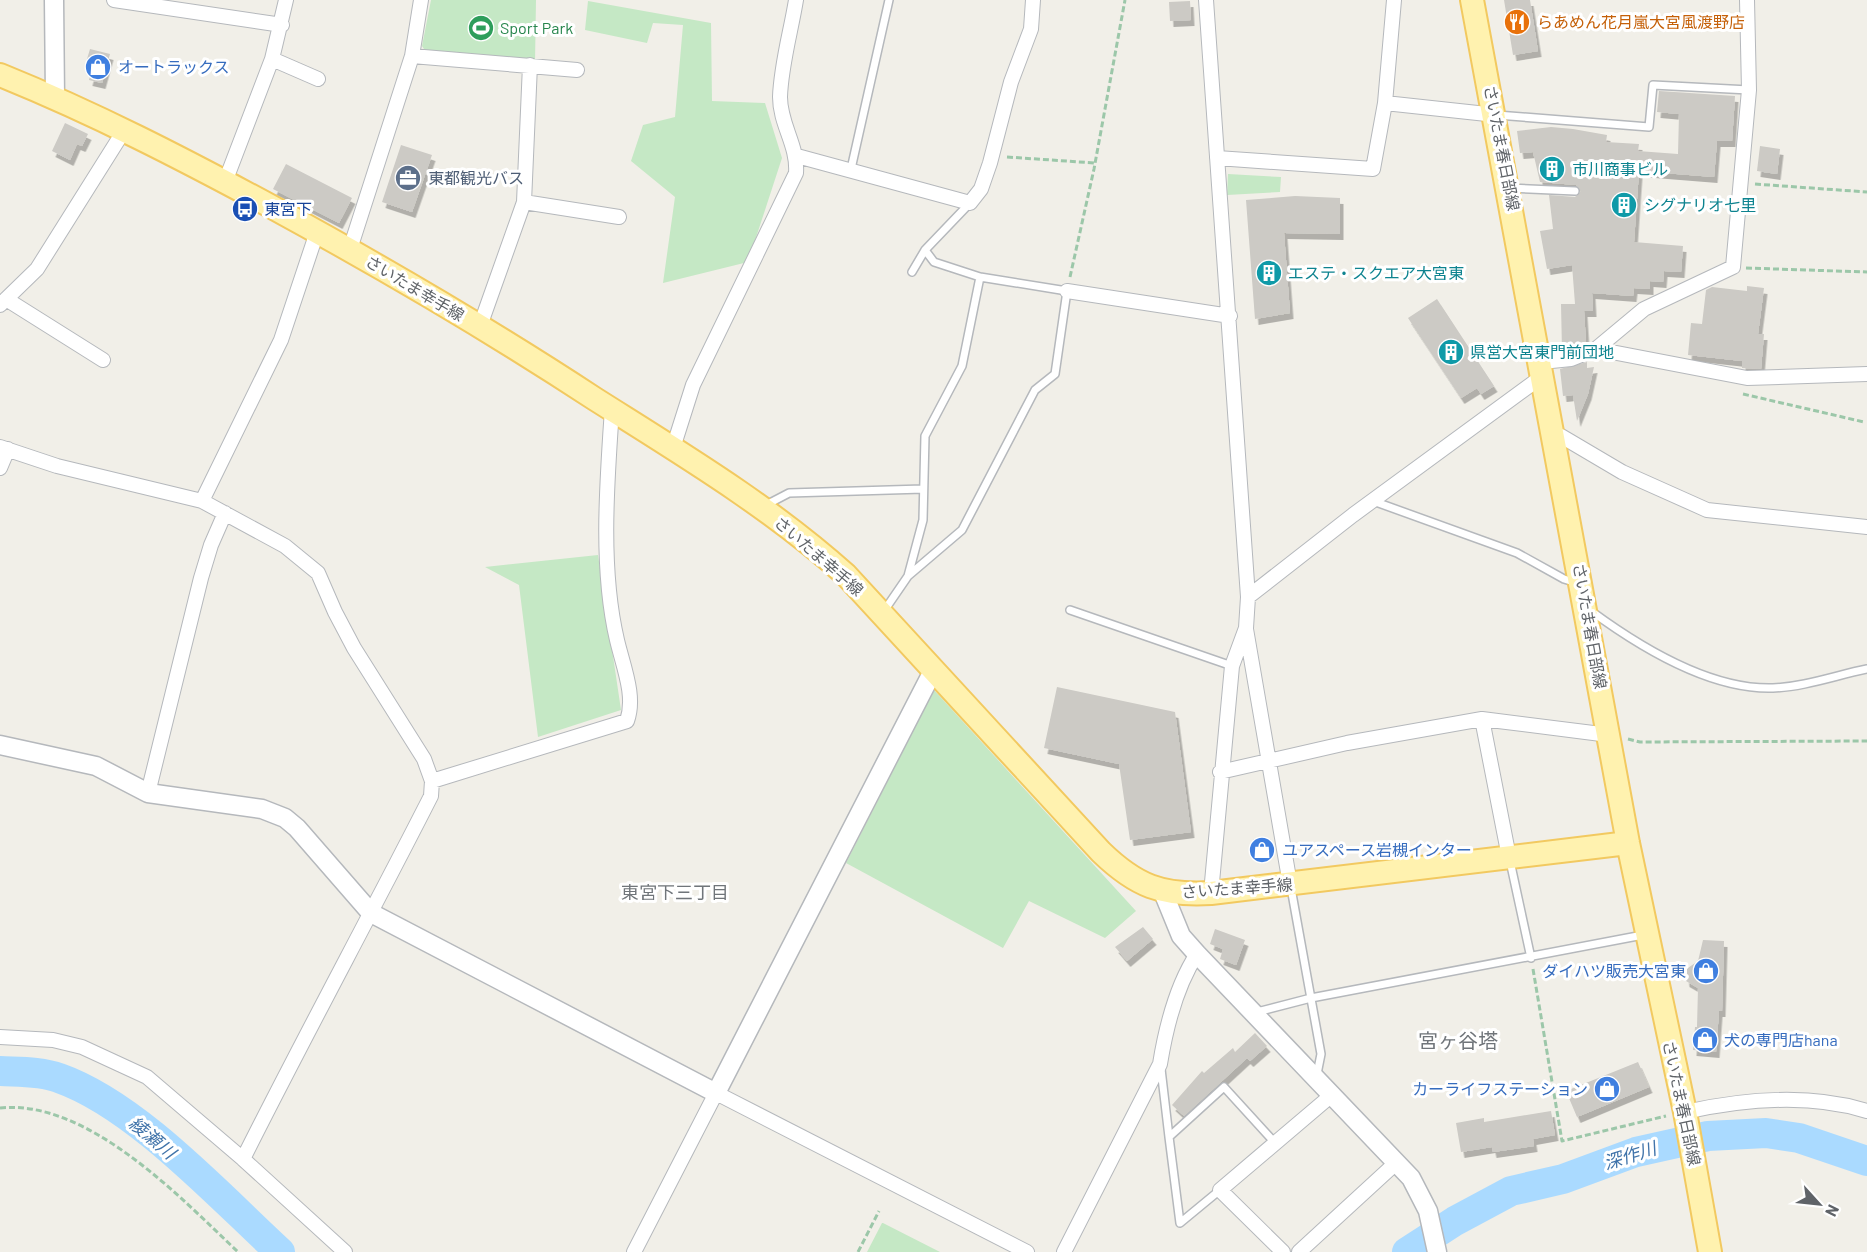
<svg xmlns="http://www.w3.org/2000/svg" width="1867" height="1252" viewBox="0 0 1867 1252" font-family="Barlow,'Noto Sans JP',sans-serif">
<defs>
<filter id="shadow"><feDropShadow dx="3.5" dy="6" stdDeviation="0" flood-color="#0004"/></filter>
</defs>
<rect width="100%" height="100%" fill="#f1efe8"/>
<path fill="#c5e8c5" d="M431 0H536L535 63 426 52 422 46Z
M588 1 711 23 712 101 765 103 782 158 748 262 663 283 675 197 631 161 643 125 675 117 683 25 653 23 647 43 585 30Z
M1228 174 1281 177 1280 192 1227 195Z
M598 555 621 710 538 737 519 585 485 567Z
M934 690 1136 911 1105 938 1029 901 1003 948 846 863Z
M882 1223H883L940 1252H867Z"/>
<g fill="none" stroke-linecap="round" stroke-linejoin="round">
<path stroke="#aadaff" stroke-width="30" d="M0 1071C18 1072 41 1071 59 1078 136 1105 219 1196 280 1252
M1407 1252 1455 1221 1511 1191 1563 1179 1636 1152 1708 1136 1766 1133 1799 1138 1867 1161"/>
</g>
<path fill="#cccac5" filter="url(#shadow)" d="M1504 0H1530L1538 51 1513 55Z
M1190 1 1191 20 1170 21 1169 2Z
M90 49 110 54 102 83 89 80 92 68 85 66Z
M1659 91 1735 96 1732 141H1717L1714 177 1639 171 1634 242 1683 246 1681 272 1664 271 1663 282 1650 281V289L1634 288 1633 296 1592 293 1593 311H1584L1586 343 1562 351 1561 304H1575L1572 265 1547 269 1540 231 1553 229 1549 195 1575 197 1581 191 1576 185 1540 182 1533 152 1520 153 1517 131 1551 127 1573 129 1607 135 1606 142 1639 144 1638 151 1678 154 1679 114 1657 112Z
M65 123 88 134 82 146 77 144 70 160 52 151Z
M401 145 432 155 412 212 382 202Z
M1760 146 1780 149 1777 174 1757 171Z
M286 164 352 198 339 223 273 189Z
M1295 196 1340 198V234L1284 233 1290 313 1255 319 1246 200Z
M1747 286 1764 288 1758 334H1764L1761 369 1742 368V361L1688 355 1691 323 1702 324 1706 290 1712 287 1747 291Z
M1437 299 1494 386 1481 394 1477 388 1461 398 1408 318Z
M1587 362V368L1594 367 1588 394 1577 421 1573 395 1563 396 1560 369Z
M1057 687 1175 712 1191 832 1130 840 1119 764 1044 748Z
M1143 927 1153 939 1127 961 1115 947Z
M1215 929 1245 940 1236 965 1220 959 1223 949 1210 944Z
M1703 940 1724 941 1722 1011H1719L1716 1052 1693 1050 1695 1027H1697L1698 988 1686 981 1685 970 1698 961Z
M1255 1033 1267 1046 1250 1061 1247 1058 1184 1116 1172 1105 1202 1071 1204 1073 1233 1048 1235 1052Z
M1638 1062 1649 1087 1577 1117 1566 1091Z
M1551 1111 1555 1135 1533 1139 1534 1146 1493 1152 1492 1147 1461 1152 1456 1123 1484 1118V1122Z"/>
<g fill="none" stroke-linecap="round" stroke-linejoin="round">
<g stroke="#b5b8bc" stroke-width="10">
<path id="service" d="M1497 115 1649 127 1653 85 1749 90
M851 169 889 0
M1509 188 1575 191
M912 272 925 250 970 203
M1373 501 1517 553 1564 579 1577 583
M766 505 789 493 923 489
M908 576 923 520 925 436 962 366 980 277
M1070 610 1232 666
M884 611 908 576 962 530 1035 390 1055 374 1067 291 980 277 934 262 925 250
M1591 611C1640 647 1711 690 1773 688 1804 687 1837 675 1867 669
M1510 861 1531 958
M1291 888 1321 1054 1317 1074
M1257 1012 1311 998 1643 935
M1161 1069 1169 1137 1224 1087 1276 1144
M1169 1137 1180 1223 1220 1190"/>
</g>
<g stroke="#b5b8bc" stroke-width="16">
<path id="minor" d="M114 0 282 25
M1206 0 1248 597 1246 628 1232 666 1211 893
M412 56 577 70
M272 59 318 79
M1385 103 1496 115
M797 156 970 203 981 189 990 163 1011 82 1031 29 1033 0
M1217 158 1373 169 1385 103 1394 0
M225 182 272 59 286 0
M524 202 619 217
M350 249 412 56 421 0
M1067 291 1230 316
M6 299 103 360
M0 305 37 269 125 129
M480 326 524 202 530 65
M1596 349 1747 378 1867 374
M1542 362 1571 359 1596 349 1644 309 1733 267 1749 90 1747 0
M1555 438 1561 436 1622 472 1707 510 1867 527
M0 447 57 466 202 501 285 546 318 573 335 612 354 648 424 759 432 781 431 796C369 918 304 1037 243 1159
M673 448 693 385 796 173C798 145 780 125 780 97 781 65 791 31 796 0
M0 468 8 449
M202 501 281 340 317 232
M1248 597 1353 515 1544 375
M1246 629 1290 884
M1482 719 1509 857
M1220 772 1347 743 1482 719 1609 735
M432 781 627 721C636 696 623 666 617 640 600 568 607 482 612 409
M148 793 201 578 211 545 225 513
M0 1037 53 1040 82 1047 147 1077 243 1159 345 1252
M1685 1112C1744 1099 1809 1093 1867 1111
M634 1252 716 1093 1027 1252
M1064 1252 1160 1064C1166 1027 1176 986 1197 954
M1283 1252 1220 1190 1333 1094
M1299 1252 1397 1162"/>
</g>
<g stroke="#b5b8bc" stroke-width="21">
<path id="tertiary" d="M54 0 55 97
M0 745 96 766 148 793 262 809 285 818 297 828 371 913 716 1093 934 669
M1163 892 1181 936 1197 954 1411 1178 1428 1211 1437 1252"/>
</g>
<g stroke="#f2c960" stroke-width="26">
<path id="primary" d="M1472 0 1628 843 1685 1112 1710 1252
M0 75C94 113 183 159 272 207 382 267 490 330 595 399 682 454 769 506 846 575L1101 852C1136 886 1162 896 1211 893L1628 843"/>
</g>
<path stroke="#9cc7a9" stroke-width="3" stroke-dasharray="6 3" stroke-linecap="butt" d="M1007 157 1095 163
M1755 184 1867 192
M1746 268 1867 272
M1070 277 1094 169 1125 0
M1743 394 1864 422
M1628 739 1640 742 1867 741
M1533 969 1562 1141 1666 1116
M0 1108C87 1099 179 1196 238 1252
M858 1252 879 1211"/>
<use href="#service" stroke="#fff" stroke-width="7"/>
<use href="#minor" stroke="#fff" stroke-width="14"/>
<use href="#tertiary" stroke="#fff" stroke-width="18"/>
<use href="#primary" stroke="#fff2af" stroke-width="22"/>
</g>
<defs>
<g id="restaurant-disc" transform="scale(1.35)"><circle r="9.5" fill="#e8710a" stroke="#fff"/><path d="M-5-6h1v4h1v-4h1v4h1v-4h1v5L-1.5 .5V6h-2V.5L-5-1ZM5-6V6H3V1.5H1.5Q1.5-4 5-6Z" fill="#fff"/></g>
<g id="stadium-disc" transform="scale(1.35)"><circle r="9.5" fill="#2e9e5b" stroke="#fff"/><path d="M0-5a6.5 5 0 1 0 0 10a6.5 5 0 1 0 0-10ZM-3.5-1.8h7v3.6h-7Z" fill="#fff"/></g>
<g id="shop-disc" transform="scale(1.35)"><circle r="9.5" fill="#3f7fe0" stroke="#fff"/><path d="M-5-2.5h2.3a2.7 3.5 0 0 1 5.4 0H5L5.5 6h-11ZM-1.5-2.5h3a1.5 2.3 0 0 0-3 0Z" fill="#fff"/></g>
<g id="building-disc" transform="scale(1.35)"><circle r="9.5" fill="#0f9aa8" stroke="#fff"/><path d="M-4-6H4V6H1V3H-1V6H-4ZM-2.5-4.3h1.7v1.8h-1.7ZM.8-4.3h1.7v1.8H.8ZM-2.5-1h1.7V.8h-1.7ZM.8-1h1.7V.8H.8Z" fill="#fff"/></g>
<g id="office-disc" transform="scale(1.35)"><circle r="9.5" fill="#5c6f8a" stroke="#fff"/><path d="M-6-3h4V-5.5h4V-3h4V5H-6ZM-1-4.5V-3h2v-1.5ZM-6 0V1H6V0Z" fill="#fff"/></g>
<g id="bus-disc" transform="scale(1.35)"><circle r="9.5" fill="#1a4fb4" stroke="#fff"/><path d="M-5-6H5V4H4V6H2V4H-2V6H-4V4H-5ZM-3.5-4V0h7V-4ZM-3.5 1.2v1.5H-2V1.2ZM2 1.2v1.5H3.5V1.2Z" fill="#fff"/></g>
</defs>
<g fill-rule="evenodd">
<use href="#restaurant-disc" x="1517" y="22"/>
<use href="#stadium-disc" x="481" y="28"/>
<use href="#shop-disc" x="98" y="67"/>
<use href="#building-disc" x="1552" y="169"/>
<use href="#office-disc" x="408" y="178"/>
<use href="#building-disc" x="1624" y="205"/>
<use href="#bus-disc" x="245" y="209"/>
<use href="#building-disc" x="1269" y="273"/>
<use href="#building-disc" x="1451" y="352"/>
<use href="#shop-disc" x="1262" y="850"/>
<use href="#shop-disc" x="1706" y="971"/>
<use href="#shop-disc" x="1705" y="1040"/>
<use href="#shop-disc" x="1607" y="1089"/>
</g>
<g text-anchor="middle" stroke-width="6" stroke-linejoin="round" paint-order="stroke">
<g font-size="16" fill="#c56008" stroke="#fff" text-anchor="start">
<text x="1537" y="28">らあめん花月嵐大宮風渡野店</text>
</g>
<g font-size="16" fill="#27864d" stroke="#fff" text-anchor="start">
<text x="500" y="34">Sport Park</text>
</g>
<g font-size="16" fill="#366cbe" stroke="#fff" text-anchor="start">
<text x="118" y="73">オートラックス</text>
<text x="1282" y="856">ユアスペース岩槻インター</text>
<text x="1686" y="977" text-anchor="end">ダイハツ販売大宮東</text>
<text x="1724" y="1046">犬の専門店hana</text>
<text x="1588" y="1095" text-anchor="end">カーライフステーション</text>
</g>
<g font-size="16" fill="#5f6368" stroke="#fff">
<text transform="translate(1502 148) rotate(79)" y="6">さいたま春日部線</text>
<text transform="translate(415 288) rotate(31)" y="6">さいたま幸手線</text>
<text transform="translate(819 556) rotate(41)" y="6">さいたま幸手線</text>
<text transform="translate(1590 626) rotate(80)" y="6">さいたま春日部線</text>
<text transform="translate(1237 888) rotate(-4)" y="6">さいたま幸手線</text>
<text transform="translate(1682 1103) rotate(78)" y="6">さいたま春日部線</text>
</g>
<g font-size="16" fill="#0d838f" stroke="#fff" text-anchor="start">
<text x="1572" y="175">市川商事ビル</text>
<text x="1644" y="211">シグナリオ七里</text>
<text x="1288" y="279">エステ・スクエア大宮東</text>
<text x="1470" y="358">県営大宮東門前団地</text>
</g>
<g font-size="16" fill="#4e5e75" stroke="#fff" text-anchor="start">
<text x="428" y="184">東都観光バス</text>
</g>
<g font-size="16" fill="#164399" stroke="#fff" text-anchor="start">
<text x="264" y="215">東宮下</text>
</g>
<g font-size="18" fill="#70757a" stroke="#fff">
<text x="675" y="899">東宮下三丁目</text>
</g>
<g font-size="18" font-style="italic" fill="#4174aa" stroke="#fff">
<text transform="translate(152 1138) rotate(40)" y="6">綾瀬川</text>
<text transform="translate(1630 1156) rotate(-17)" y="6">深作川</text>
</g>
<g font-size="20" fill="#70757a" stroke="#fff">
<text x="1458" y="1048">宮ヶ谷塔</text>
</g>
</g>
<g transform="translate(1819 1204) rotate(117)" stroke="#ffffff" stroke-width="4.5" paint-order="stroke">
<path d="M0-4.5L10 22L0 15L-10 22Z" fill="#5f6368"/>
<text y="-9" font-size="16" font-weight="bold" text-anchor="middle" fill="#5f6368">N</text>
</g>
</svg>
